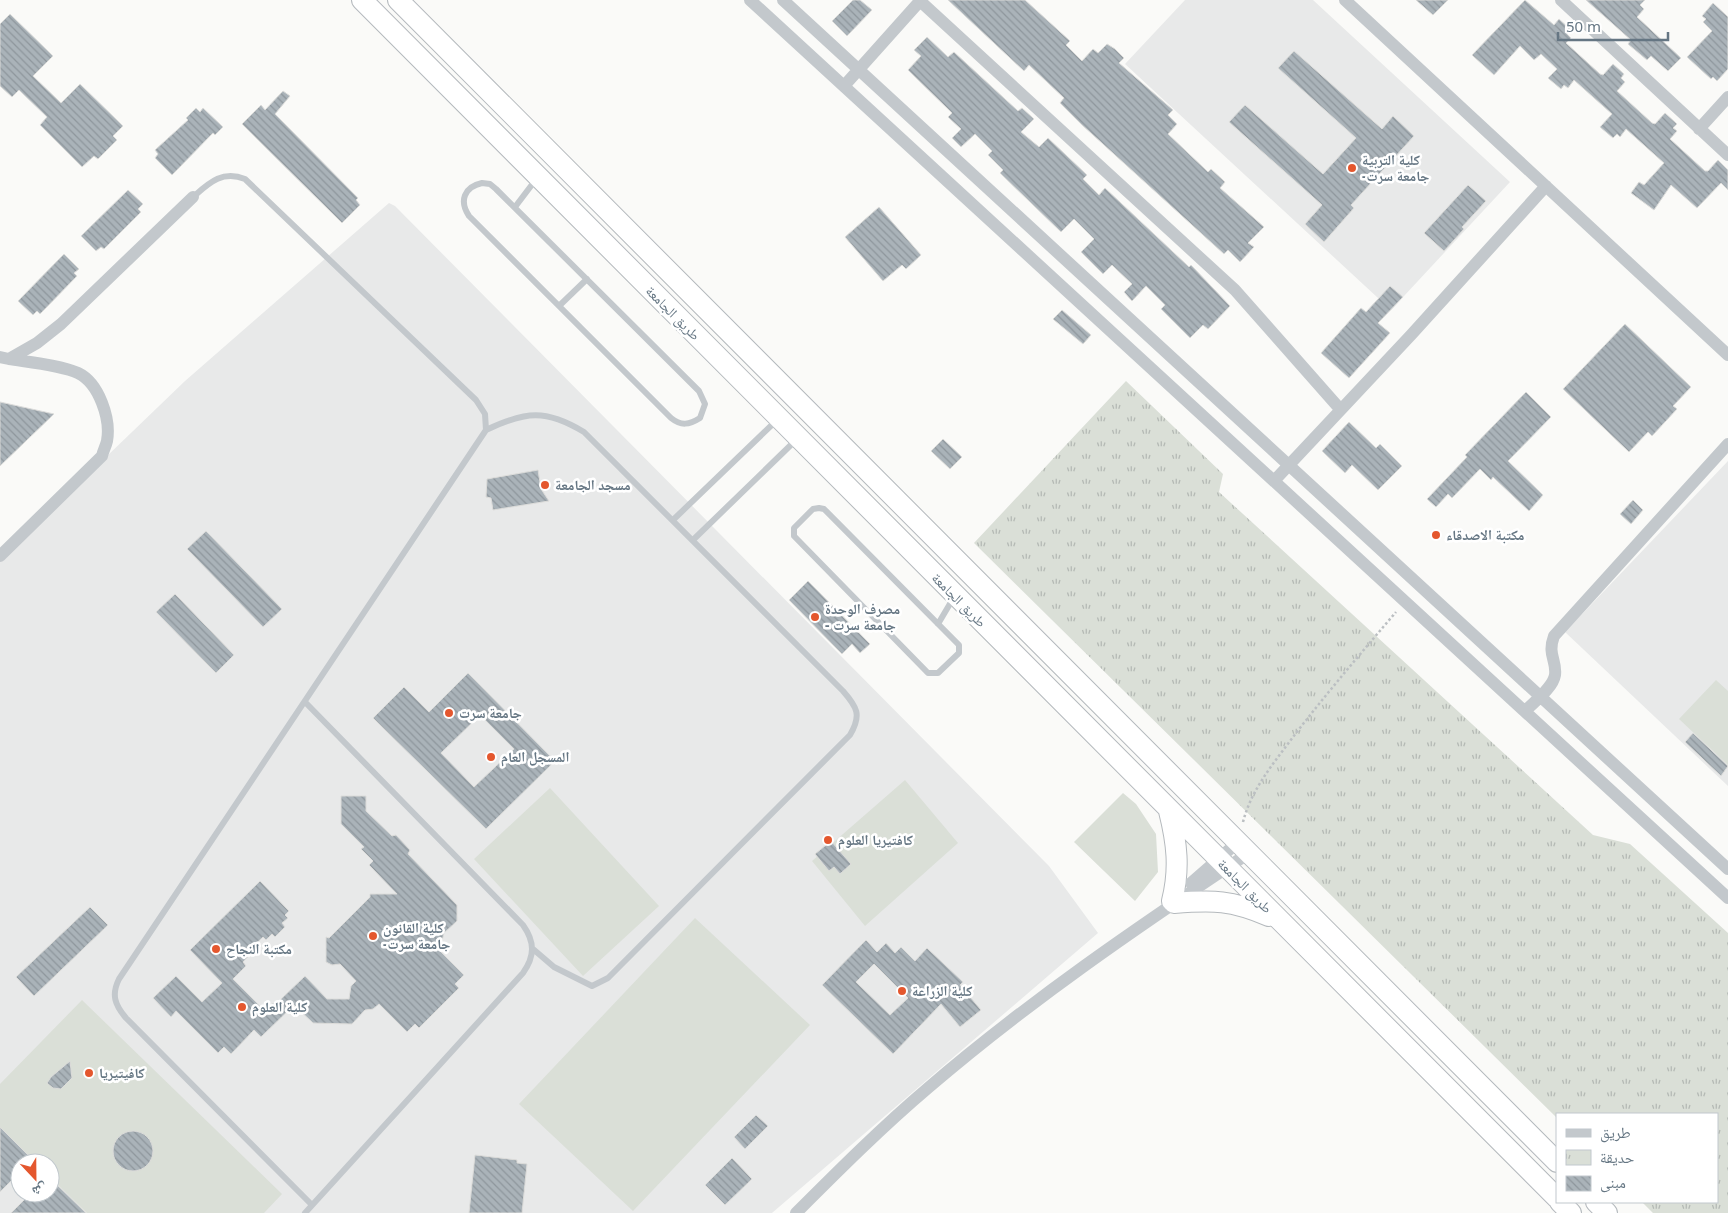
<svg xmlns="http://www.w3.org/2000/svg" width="1728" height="1213" viewBox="0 0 1728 1213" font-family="'Noto Sans','Noto Naskh Arabic',sans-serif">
<defs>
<pattern id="park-tufts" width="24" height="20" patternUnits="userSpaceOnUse" patternTransform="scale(1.25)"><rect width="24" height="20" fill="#dadfd7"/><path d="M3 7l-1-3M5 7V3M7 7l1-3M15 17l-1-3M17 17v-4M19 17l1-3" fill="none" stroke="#b4b9b4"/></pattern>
<pattern id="building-back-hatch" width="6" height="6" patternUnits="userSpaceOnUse" patternTransform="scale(1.25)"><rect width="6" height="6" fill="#aab3b9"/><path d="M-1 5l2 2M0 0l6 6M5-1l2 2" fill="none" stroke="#8e969c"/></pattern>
</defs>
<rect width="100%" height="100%" fill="#fafaf8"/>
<path fill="#e8e9e9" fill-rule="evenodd" d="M1185 0H1313L1510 182 1391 310 1125 64Z
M389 203 395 206 1049 866 1098 933 772 1213H0V559L185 381ZM20 1163H50V1193H20Z
M1728 461V786L1565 632Z"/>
<path fill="#dadfd7" d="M1716 680 1728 691V765L1679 719Z
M905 780 958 843 865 926 812 861Z
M550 788 659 906 583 976 474 859Z
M1123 793 1136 804 1156 834 1158 872 1135 901 1074 842Z
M695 918 810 1025 633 1211 519 1104Z
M82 1000 282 1194 264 1213H87L50 1177V1163H35L0 1129V1084Z"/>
<path fill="url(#park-tufts)" d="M1126 381 1223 474 1219 492 1593 835 1630 844 1728 933V1213H1653L1642 1202H1717V1114H1557V1118L974 543Z"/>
<path fill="url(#building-back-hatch)" stroke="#dcdcda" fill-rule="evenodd" d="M853 0H860L872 10 847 36 832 21Z
M948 0H1025L1070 41 1066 45 1082 61 1093 49 1098 53 1107 44 1115 49 1124 58 1119 63 1173 110 1168 115 1177 124 1168 134 1208 172 1211 169 1225 182 1220 188 1264 227 1248 243 1254 247 1240 262 1228 250 1224 254 1081 124 1060 103 1064 98 1029 65 1024 71Z
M1416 0H1448L1433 15Z
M1525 0 1554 25 1559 19 1571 30 1567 34 1571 38 1566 43 1600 74 1603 75 1613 64 1624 74 1621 78 1625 82 1617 91 1652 123 1655 124 1665 113 1677 124 1673 128 1677 131 1670 139 1705 171H1708L1718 160 1728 170V190L1721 183 1697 208 1671 185 1654 210 1631 193 1639 182 1644 185 1664 163 1626 129 1620 137 1617 134 1613 138 1600 127 1612 114 1574 80 1568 88 1564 85 1561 89 1548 78 1557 69 1541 54 1534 60 1520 46 1494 75 1472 55Z
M1586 0H1645L1640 5 1644 9 1637 17 1681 58 1668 71 1651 56 1647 60 1628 44 1631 40Z
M1713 3 1728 17V69L1717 81 1713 77 1711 79 1687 57 1712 31 1703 22 1706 19 1702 16Z
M10 14 53 56 33 76 61 103 80 84 123 126 113 136 117 140 98 159 94 156 82 167 40 125 47 117 19 90 12 97 0 86V24Z
M927 37 948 57 954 52 1018 111 1022 108 1034 119 1021 132 1039 147 1048 138 1087 175 1083 179 1099 195 1105 188 1189 267 1191 265 1230 306 1208 329 1203 325 1190 338 1161 309 1165 305 1146 286 1132 301 1124 292 1132 284 1112 265 1103 274 1081 252 1094 239 1074 219 1061 232 1000 173 1003 170 988 155 992 151 975 134 961 147 952 138 961 129 948 117 952 113 908 70 921 56 914 50Z
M1294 51 1382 129 1393 116 1414 136 1351 205 1354 208 1324 242 1305 224 1322 205 1229 122 1245 105 1323 174 1356 138 1278 68Z
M283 91 290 96 275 114 358 198 356 200 360 205 342 223 242 124 261 105 265 110Z
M196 108 200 112 203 108 223 127 215 135 213 133 172 175 155 158 158 154 155 150 188 120 186 118Z
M1468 185 1486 201 1462 227 1464 229 1444 251 1424 233Z
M128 190 143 204 138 209 141 212 104 249 101 247 96 251 81 236Z
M879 207 921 255 906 269 902 265 883 281 845 237Z
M64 254 79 269 74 273 77 276 40 314 37 311 33 315 18 301Z
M1390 286 1403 297 1378 323 1390 333 1349 378 1321 353 1361 308 1366 312Z
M1062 310 1091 335 1083 344 1053 319Z
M1625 324 1691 387 1673 406 1677 409 1652 436 1648 432 1629 452 1563 389Z
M1526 392 1551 417 1508 461 1543 495 1529 511 1493 477 1491 480 1480 469 1452 498 1448 494 1436 507 1427 499 1467 457 1465 455Z
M0 402 54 414 0 466Z
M1349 422 1376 448 1380 444 1402 466 1378 490 1352 465 1345 473 1322 451Z
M943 439 962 457 950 469 931 451Z
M538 470 541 489 549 501 493 510 491 498 486 497 487 479Z
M1633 500 1643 510 1631 524 1620 514Z
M206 531 282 609 263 627 187 549Z
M808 581 870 644 860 653 852 644 842 654 789 600Z
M175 594 234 655 216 673 156 612Z
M468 673 555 761 486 829 373 718 404 687 429 712ZM480 715 514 749 474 787 441 753Z
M1693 733 1728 766 1721 776 1685 742Z
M341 796H366V811L392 836 396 835 410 850 408 854 457 905V921L444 933 442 941 436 947 464 975 455 984 459 988 419 1028 415 1024 407 1032 379 1004 373 1009 365 1010 352 1024 313 1023 294 1005 261 1037 254 1030 231 1054 224 1047 218 1053 176 1011 171 1017 153 998 176 976 202 1002 222 983 190 950 260 881 289 911 285 915 288 918 282 923 285 927 275 937 272 934 266 940 263 937 245 954 248 957 243 962 246 966 233 979 265 1011 274 1002 279 1001 305 976 327 999H349L351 986 356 981 340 964 332 965 326 962V937L329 938 370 897V894H397L369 865 373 861 361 849 364 847 341 824Z
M831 841 851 864 840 874 834 867 829 871 815 854Z
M90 907 108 925 34 996 16 977Z
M866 940 877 952 886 943 895 953 901 947 915 961 927 948 963 982 960 985 981 1010 960 1027 941 1004 893 1054 822 985ZM874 964 908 998 890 1015 856 982Z
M70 1061 72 1078 61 1089 53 1088 47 1083 51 1077Z
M756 1115 768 1126 745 1149 734 1137Z
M0 1127 36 1163H20V1172L0 1192Z
M113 1151a20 20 0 1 1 40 0a20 20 0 1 1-40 0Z
M475 1155 517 1160V1163L527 1164 522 1213H469Z
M732 1158 752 1179 725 1205 705 1185Z
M50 1178 86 1213H11L31 1193H50Z"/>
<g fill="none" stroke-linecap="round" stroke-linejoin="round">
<g stroke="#b4b9bd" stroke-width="22">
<path id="trunk" d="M362 0 1557 1198
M398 0 1557 1162
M1169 811C1177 843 1180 869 1172 901
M1174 903C1214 900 1231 900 1269 916
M1560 1202 1571 1213
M1596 1202 1607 1213"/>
</g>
<path stroke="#bbbfc2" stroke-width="2.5" stroke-dasharray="2.5 2.5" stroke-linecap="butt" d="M1243 822C1251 790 1273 764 1293 737 1326 694 1361 653 1396 612"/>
<path stroke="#c3c8cc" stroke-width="6" d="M482 183 490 184 496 189 699 391 705 404 700 418C689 425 681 426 671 418L469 216C459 201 464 187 482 183Z
M193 197C209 183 222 170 245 179L476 400 485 414 486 430 119 979C111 995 115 1005 126 1018L312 1205
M515 207 537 178
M559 306 587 279
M486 430C526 411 546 409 584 432L843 691C857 707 862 715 850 735L608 978 592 986 554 967 533 949
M819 508 824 509 959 645V653L938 673H928L794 536V528L813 509Z
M673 520 778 419
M693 540 796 440
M938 624 954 597
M305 702 523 925C535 942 535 956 523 973L305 1213"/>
<path stroke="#c3c8cc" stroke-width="12" d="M750 0 1728 898
M783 0 1728 869
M919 0 1235 290 1340 409
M1345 0 1728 355
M1561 0 1728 155
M844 86 920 1
M1699 129 1728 97
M0 357 9 359 37 343 61 324 193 197
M1274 481 1411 335 1546 186
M0 556 102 456C103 451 106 446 107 441 111 419 99 383 78 373 61 365 28 362 9 359
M1525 711C1534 702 1553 688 1555 675 1557 660 1547 655 1554 636L1728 444
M1191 883 1238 842
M796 1213C839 1170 882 1127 928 1088 1028 1002 1139 926 1249 853"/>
<use href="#trunk" stroke="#fff" stroke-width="20"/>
</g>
<g fill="#e4572e" stroke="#fff" stroke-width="2">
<circle cx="1352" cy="168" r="5"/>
<circle cx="545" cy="485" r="5"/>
<circle cx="1436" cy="535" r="5"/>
<circle cx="815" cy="617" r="5"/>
<circle cx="449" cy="713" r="5"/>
<circle cx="491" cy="757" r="5"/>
<circle cx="828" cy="840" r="5"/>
<circle cx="373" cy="936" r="5"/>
<circle cx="216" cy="949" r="5"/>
<circle cx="902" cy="991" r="5"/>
<circle cx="242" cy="1007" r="5"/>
<circle cx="89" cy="1073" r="5"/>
</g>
<g text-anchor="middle" stroke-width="5" stroke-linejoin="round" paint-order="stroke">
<g font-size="14" font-weight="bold" fill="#657683" stroke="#fff" text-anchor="start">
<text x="1362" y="165">كلية التربية<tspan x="1362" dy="16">-جامعة سرت</tspan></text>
<text x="555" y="490">مسجد الجامعة</text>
<text x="1446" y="540">مكتبة الاصدقاء</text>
<text x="825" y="614">مصرف الوحدة<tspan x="825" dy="16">- جامعة سرت</tspan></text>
<text x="459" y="718">جامعة سرت</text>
<text x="501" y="762">المسجل العام</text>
<text x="838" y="845">كافتيريا العلوم</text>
<text x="383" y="933">كلية القانون<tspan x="383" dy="16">-جامعة سرت</tspan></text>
<text x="226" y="954">مكتبة النجاح</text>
<text x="912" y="996">كلية الزراعة</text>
<text x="252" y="1012">كلية العلوم</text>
<text x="99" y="1078">كافيتيريا</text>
</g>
<g font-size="14" fill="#657683" stroke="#fff">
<text transform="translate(673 313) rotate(45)" y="5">طريق الجامعة</text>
<text transform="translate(959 600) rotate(45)" y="5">طريق الجامعة</text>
<text transform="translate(1245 886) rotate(45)" y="5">طريق الجامعة</text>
</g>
</g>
<rect x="1556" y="1113" width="162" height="90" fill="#ffffff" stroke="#c1c8cd"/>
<rect x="1566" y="1129" width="25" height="8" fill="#c3c8cc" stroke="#c1c8cd"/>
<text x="1600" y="1138" font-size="15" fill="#657683">طريق</text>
<rect x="1566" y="1150" width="25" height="15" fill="url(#park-tufts)" stroke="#c1c8cd"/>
<text x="1600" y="1163" font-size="15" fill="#657683">حديقة</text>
<rect x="1566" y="1176" width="25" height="15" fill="url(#building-back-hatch)" stroke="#c1c8cd"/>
<text x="1600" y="1188" font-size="15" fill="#657683">مبنى</text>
<g transform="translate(35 1178) rotate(158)"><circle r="24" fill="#ffffff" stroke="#c1c8cd"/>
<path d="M0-4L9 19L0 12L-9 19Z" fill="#e4572e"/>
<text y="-8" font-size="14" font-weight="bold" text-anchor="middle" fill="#657683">ش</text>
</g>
<path d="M1558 32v8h110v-8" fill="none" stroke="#657683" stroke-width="2.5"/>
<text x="1566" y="32" font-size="15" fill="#657683" stroke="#ffffff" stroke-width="4" paint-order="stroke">50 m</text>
</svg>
